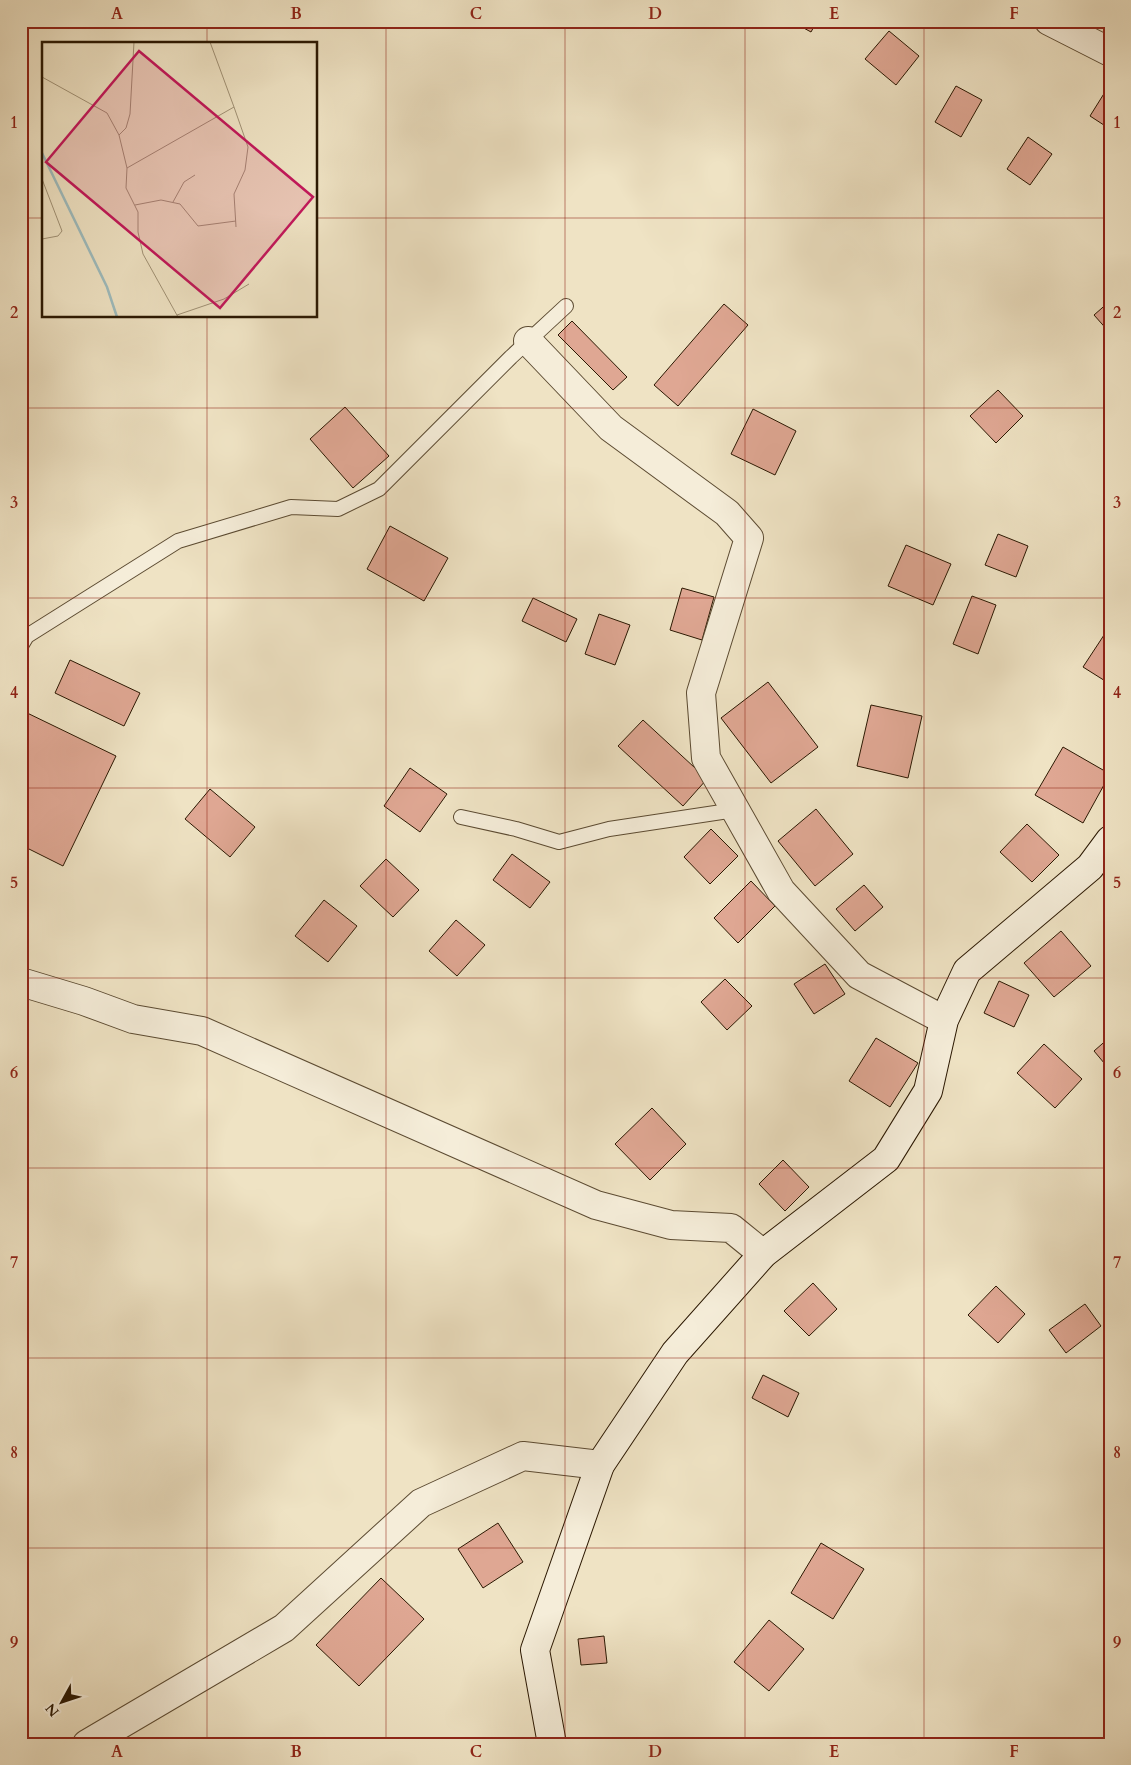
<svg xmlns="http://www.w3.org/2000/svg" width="1131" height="1765" viewBox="0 0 1131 1765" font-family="Cardo,serif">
<rect width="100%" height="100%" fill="#efe3c4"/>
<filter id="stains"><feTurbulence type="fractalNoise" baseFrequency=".004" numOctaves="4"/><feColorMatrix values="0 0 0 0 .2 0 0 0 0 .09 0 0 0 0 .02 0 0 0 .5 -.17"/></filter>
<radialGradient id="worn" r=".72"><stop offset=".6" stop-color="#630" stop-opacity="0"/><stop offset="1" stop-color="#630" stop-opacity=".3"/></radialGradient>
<path fill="#dfa793" stroke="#2b1802" d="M791 21H817L811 32Z
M889 31 919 56 896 85 865 59Z
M1110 84V129L1090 116Z
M956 86 982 100 961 137 935 122Z
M1028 137 1052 154 1030 185 1007 169Z
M1110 301V333L1094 315Z
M724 304 748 325 678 406 654 385Z
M572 321 627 377 613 390 558 335Z
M998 390 1023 416 996 443 970 416Z
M345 407 389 456 353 488 310 439Z
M753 409 796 431 775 475 731 454Z
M390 526 448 558 424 601 367 569Z
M998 534 1028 546 1016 577 985 565Z
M906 545 951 564 933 605 888 586Z
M682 588 714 597 702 640 670 630Z
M972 596 996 605 978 654 953 644Z
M533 598 577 619 566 642 522 621Z
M599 614 630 625 615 665 585 654Z
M1106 632 1110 635V684L1083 667Z
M70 660 140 693 124 726 55 693Z
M768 682 818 747 771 783 721 718Z
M871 705 922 716 908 778 857 766Z
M21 710 116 756 63 866 21 845Z
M643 720 707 779 683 806 618 746Z
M1063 747 1110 774 1083 823 1035 795Z
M410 768 447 794 420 832 384 806Z
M210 789 255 827 230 857 185 819Z
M816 809 853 854 815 886 778 841Z
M1027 824 1059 855 1032 882 1000 852Z
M711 829 738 856 710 884 684 857Z
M512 854 550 882 530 908 493 880Z
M386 859 419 890 393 917 360 886Z
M751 881 775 906 738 943 714 918Z
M864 885 883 907 855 931 836 909Z
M324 900 357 926 328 962 295 936Z
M456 920 485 945 457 976 429 951Z
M1061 931 1091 966 1054 997 1024 963Z
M825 964 845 994 814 1014 794 984Z
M725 979 752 1006 727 1030 701 1002Z
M999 981 1029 995 1014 1027 984 1013Z
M1110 1037V1070L1094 1051Z
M876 1038 918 1063 890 1107 849 1081Z
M1044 1044 1082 1079 1055 1108 1017 1073Z
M652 1108 686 1144 650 1180 615 1144Z
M783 1160 809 1187 785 1211 759 1184Z
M813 1283 837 1309 809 1336 784 1311Z
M996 1286 1025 1314 998 1343 968 1315Z
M1085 1304 1101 1326 1066 1353 1049 1330Z
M763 1375 799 1393 788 1417 752 1398Z
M498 1523 523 1562 483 1588 458 1549Z
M821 1543 864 1569 833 1619 791 1593Z
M381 1578 424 1619 359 1686 316 1645Z
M769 1620 804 1649 769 1691 734 1662Z
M604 1636 607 1663 581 1665 578 1639Z"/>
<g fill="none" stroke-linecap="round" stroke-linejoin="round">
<g stroke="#5c4b32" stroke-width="16">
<path id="lane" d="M21 646 27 636 178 541 291 507 338 509 379 489 511 357 566 306
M461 817 516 829 559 842 609 829 735 810"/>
</g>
<g stroke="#5c4b32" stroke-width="30">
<path id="street" d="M1049 21 1110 52
M528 341 611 428 727 513 749 538 701 693 706 758 781 891 859 975 944 1020
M21 982 84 1001 133 1019 202 1031 596 1205 671 1225 731 1228 763 1254
M87 1744 284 1628 421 1503 523 1456 600 1465"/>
</g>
<g stroke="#2b1802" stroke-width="30">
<path id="secondary" d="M552 1744 535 1650 600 1465 675 1353 763 1254 886 1159 928 1091 944 1020 967 971 1090 867 1110 840"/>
</g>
<use href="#lane" stroke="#f5edd9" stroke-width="14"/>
<use href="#street" stroke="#f5edd9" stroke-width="28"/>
<use href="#secondary" stroke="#f5edd9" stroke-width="28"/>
</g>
<path fill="none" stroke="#8f2418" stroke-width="1" stroke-opacity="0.55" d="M207 21V44M386 21V1744M565 21V1744M745 21V1744M924 21V1744M21 218H44M316 218H1110M207 316V1744M21 408H1110M21 598H1110M21 788H1110M21 978H1110M21 1168H1110M21 1358H1110M21 1548H1110"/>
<g transform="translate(42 42)">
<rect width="275" height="275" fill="#efe3c4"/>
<path fill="none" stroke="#9ebcbe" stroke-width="2.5" d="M0 111 65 245 75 275"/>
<path fill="none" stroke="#a19276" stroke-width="1" d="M0 35 65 71 77 93 85 126 84 146 96 170V190L101 212 136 275M192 65 206 105 203 128 192 152 194 185M77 93 84 86 88 72 92 0M85 126 192 65 168 0M0 137 20 189 16 194 0 197M131 160 142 140 153 133M93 163 119 158 138 162 156 184 194 179M135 273 182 257 207 242"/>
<path fill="#c2185b" fill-opacity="0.15" stroke="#c2185b" stroke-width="2.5" d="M97 9 271 155 178 266 4 120Z"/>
<rect width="275" height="275" fill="none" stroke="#2b1802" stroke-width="2.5"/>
</g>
<rect width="1131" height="1765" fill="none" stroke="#efe3c4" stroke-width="55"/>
<g transform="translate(62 1702) rotate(230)" stroke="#f5edd9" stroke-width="4" paint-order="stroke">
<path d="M0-4L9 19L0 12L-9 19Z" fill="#2b1802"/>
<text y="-8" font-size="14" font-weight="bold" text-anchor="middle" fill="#2b1802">N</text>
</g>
<rect x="28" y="28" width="1076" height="1710" fill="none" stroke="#8f2418" stroke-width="2"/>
<g font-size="16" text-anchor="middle" font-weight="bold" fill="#8f2418">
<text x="117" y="19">A</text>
<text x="296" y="19">B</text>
<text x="476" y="19">C</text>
<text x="655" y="19">D</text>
<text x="834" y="19">E</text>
<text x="1014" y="19">F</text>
<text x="14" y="128">1</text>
<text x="1117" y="128">1</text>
<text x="14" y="318">2</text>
<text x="1117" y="318">2</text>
<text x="14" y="508">3</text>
<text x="1117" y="508">3</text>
<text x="14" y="698">4</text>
<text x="1117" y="698">4</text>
<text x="14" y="888">5</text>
<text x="1117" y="888">5</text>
<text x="14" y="1078">6</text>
<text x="1117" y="1078">6</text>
<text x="14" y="1268">7</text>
<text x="1117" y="1268">7</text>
<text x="14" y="1458">8</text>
<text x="1117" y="1458">8</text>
<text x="14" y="1648">9</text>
<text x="1117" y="1648">9</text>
<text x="117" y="1757">A</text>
<text x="296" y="1757">B</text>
<text x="476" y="1757">C</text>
<text x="655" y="1757">D</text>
<text x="834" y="1757">E</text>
<text x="1014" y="1757">F</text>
</g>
<rect width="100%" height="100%" filter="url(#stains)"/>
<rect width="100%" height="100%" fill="url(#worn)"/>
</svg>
